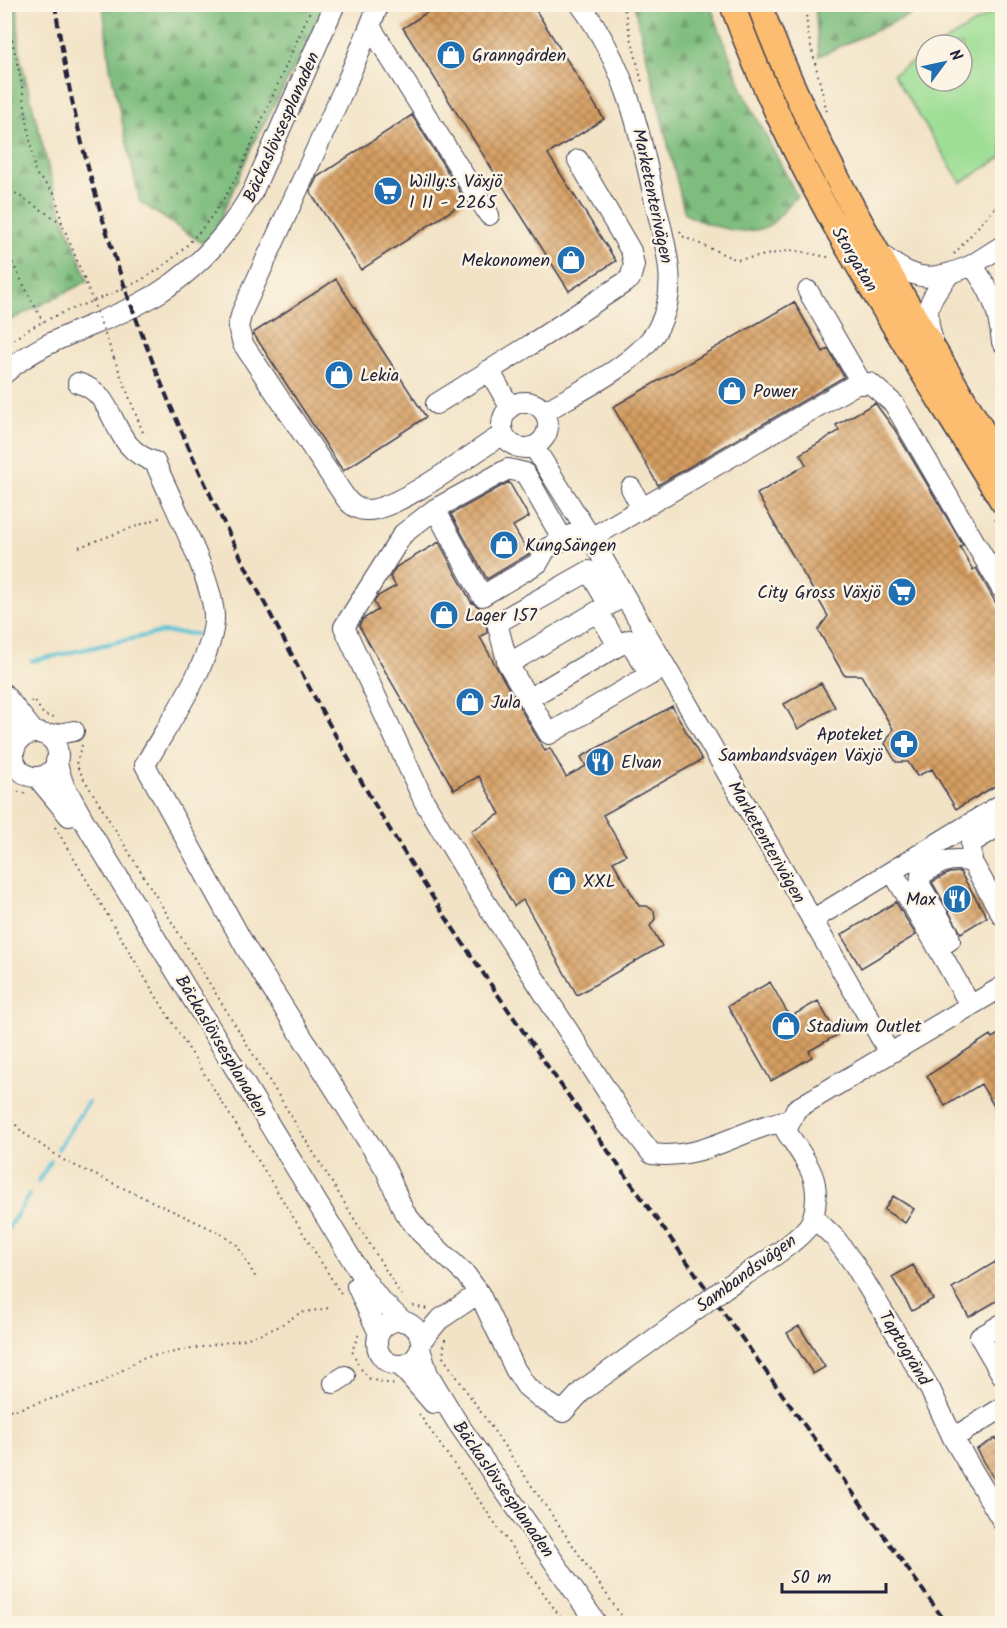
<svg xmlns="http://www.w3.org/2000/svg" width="1007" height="1628" viewBox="0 0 1007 1628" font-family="Kalam,sans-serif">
<defs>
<pattern id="forest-firs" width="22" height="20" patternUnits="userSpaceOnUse" patternTransform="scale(1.5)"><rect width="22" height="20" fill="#7ebd7e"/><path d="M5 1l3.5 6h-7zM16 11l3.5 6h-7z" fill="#679968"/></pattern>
<pattern id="building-cross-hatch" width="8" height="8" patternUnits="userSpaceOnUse" patternTransform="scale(1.5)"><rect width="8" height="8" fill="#d59d60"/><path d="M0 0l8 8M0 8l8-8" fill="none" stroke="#ac8050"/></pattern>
</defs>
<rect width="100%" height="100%" fill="#fcf5e5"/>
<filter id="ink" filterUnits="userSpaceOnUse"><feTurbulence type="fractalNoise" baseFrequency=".0167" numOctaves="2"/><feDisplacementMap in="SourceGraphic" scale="12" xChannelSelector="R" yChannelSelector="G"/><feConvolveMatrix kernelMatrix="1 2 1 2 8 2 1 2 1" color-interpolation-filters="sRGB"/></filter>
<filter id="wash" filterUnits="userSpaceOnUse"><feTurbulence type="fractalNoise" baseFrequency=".008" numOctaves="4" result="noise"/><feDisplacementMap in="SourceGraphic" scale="24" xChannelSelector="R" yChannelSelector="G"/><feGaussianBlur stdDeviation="1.35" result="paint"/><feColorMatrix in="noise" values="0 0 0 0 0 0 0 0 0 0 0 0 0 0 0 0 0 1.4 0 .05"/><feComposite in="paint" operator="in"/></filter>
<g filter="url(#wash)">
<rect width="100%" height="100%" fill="#f2e3c6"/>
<path fill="#9dde94" stroke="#608068" stroke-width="1.5" d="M1002 6V157L961 183 893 74 926 53V81H962V45H939Z"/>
<path fill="url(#forest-firs)" stroke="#50705c" stroke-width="1.5" d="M815 4H932V5L819 56Z
M17 5 20 57 55 194 88 281 5 323 4 5Z
M103 5H328L253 144 208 247 140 202 110 67Z
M634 5H710L743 91 797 196C788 205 780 217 771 224 748 240 707 225 685 214Z"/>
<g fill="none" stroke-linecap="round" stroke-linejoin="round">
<path stroke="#5ac2d7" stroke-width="4" d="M32 661 162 632 196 634
M58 1149 88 1102
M38 1182 51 1161
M4 1235 29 1195"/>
</g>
<g id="blocks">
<path fill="url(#building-cross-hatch)" d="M440 4H532L604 119 548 154 616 261 569 291 403 28Z
M412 115 466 201 361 270 310 192 317 177Z
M336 279 426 417 343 471 253 333Z
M794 302 823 352 828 349 844 377 658 485 613 407Z
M875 403 895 430 963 545 960 547 973 570 976 568 1002 614V782L956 809 932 769 917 776 908 762H896L885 744 893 729 861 675H844L818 630 828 616 757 494 806 465 800 454 839 431 836 425Z
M509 482 529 517 513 526 529 554 487 579 451 514Z
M439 542 471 602 479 607 486 619 487 633 480 637 498 670 545 751 550 748 566 777 586 766 581 757 672 706 702 760 603 815 626 855 613 862 639 906H647L654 911 655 919 650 926 662 946 577 995 523 900 514 906 471 831 500 814 479 776 454 790 359 626 363 619 378 610 374 602 378 596 396 586 390 577 396 567Z
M821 683 835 707 798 729 784 704Z
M960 872 987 917 961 933 932 882 949 873Z
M896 902 916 935 861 968 841 935Z
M770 982 790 1017 818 1001 837 1035 809 1051 812 1057 771 1081 728 1006Z
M1002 1032V1120L981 1084 945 1106 927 1076 990 1035 992 1038Z
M893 1196 914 1209 905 1223 884 1210Z
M1002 1258V1298L969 1317 952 1288Z
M913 1265 933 1299 912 1311 892 1277Z
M799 1326 825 1367 813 1374 787 1333Z
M996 1438 1002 1449V1493L977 1449Z"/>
</g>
</g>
<g filter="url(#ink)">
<use href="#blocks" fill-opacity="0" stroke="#413f50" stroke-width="1.5"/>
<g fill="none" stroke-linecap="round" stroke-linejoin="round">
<g stroke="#413f50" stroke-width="22">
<path id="minor" d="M379 4 346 84 242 312 238 327 243 344 343 494C349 504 357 511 369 510 401 508 473 453 503 434
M370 26 489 215
M882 255C915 282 933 282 972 265 992 292 998 308 1002 342
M972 265 1002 246
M808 291 862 384
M933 341C923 308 928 302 948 276
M489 370 510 407
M4 374C42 339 92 328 137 305 187 280 226 239 253 191L335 4
M78 383C120 395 107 447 155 462 170 499 216 584 214 620 212 663 166 727 145 765L246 948 386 1170 404 1212 421 1233 466 1275 479 1293 515 1369 526 1386 543 1400 563 1412 583 1390 702 1305
M502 425a23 23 0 1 1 46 0a23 23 0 1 1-46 0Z
M436 404 530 345 630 279 634 265 631 251 578 160
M544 412C579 391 636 365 657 330 681 288 665 245 655 202 640 131 625 64 580 4
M534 447 591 538 889 1052
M631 488 642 509
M435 509 403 534 344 627 424 801 478 891 627 1122 652 1154C706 1161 741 1127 791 1120
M591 538 856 384 870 383 894 404 1002 589
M563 540 525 473 508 469 435 509 482 596 538 563 546 549 584 528
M624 596 508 664 549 734 665 666
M598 611 618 646 629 640 650 675
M508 664 497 623 589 571 609 605
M4 694 35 733
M528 699 618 646
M4 719 16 746
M14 755a22 22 0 1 1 44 0a22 22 0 1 1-44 0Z
M47 736 74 731
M56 761 63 783 87 826 360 1273 380 1300 403 1321
M37 777 69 816
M1002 824 971 843 972 862 1002 915
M892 871 934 941 941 946 950 940 948 932 920 885 921 875C939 863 950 856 972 862
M812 920 1002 804
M934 941 970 1005
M813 1217 835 1238 854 1264 930 1389 953 1438 1002 1520
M357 1286 379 1334
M722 1290C745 1274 795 1246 810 1224 817 1211 818 1188 812 1174 806 1159 795 1145 786 1131L796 1109 1002 987
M377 1343a22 22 0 1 1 44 0a22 22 0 1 1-44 0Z
M1002 1324 980 1337 1002 1375
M421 1341 439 1320 479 1293
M420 1349 428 1374 457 1422 597 1624
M400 1365 433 1403
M334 1383 345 1376
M953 1438 1002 1408"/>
</g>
<g stroke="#413f50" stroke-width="27">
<path id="major" d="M732 4C796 183 904 340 1002 501
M759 4C820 168 913 314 1002 463"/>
</g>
<path stroke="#413f50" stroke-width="2" stroke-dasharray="1.5 4.5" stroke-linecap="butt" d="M8 4 10 31 21 80 35 173 55 194 62 223 84 278
M623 4 642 83
M805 4 808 34 827 112
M4 190 15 193 62 223
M680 231 684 237 737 260 794 250 832 258
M4 247 43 322
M954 254 1002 200
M4 347C41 315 90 305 133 284 181 262 218 214 241 168L313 4
M114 358 144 435
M995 519 1002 530
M79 547 162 517
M31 702 34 700 44 715 55 717
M82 745 76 764 84 779 401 1295
M4 782 10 790 28 794
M55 827 151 988 341 1294
M4 1111 22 1132 65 1161 218 1232 237 1245 256 1278
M413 1306 428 1309
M445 1339 443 1357 627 1624
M358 1364 352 1351 360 1331
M361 1369 370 1379 395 1385
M4 1409 15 1410 100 1384 142 1358 245 1339 276 1328 300 1313 330 1308
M419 1414 565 1624"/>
<use href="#minor" stroke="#fff" stroke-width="20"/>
<use href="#major" stroke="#fcbd6f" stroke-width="24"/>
<path stroke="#22223b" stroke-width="4" stroke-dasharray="9 4.5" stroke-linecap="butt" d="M55 4C83 208 162 405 256 587 300 670 343 753 392 833 469 958 555 1077 641 1197 742 1339 845 1481 947 1624"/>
<g stroke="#413f50" stroke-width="22" stroke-linecap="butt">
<path id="minor-bridge" d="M702 1305 722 1290"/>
</g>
<path stroke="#413f50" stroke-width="2" stroke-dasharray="1.5 4.5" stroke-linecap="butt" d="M84 278 114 358"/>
<use href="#minor-bridge" stroke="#fff" stroke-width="20"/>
</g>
</g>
<defs>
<g id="shop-disc" transform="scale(1.5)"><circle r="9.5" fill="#1f6fb2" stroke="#fcf5e5"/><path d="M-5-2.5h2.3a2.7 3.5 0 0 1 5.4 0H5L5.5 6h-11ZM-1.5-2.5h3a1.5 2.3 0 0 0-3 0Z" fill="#fff"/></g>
<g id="supermarket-disc" transform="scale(1.5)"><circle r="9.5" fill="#1f6fb2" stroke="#fcf5e5"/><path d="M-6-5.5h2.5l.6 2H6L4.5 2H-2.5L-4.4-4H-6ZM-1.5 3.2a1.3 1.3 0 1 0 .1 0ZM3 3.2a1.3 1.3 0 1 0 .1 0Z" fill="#fff"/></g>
<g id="pharmacy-disc" transform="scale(1.5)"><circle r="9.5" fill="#1f6fb2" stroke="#fcf5e5"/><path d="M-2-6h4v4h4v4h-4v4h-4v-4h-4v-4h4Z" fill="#fff"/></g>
<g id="restaurant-disc" transform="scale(1.5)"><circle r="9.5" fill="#1f6fb2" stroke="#fcf5e5"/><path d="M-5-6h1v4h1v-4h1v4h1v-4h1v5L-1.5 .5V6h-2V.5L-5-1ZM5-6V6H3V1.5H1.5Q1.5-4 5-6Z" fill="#fff"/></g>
</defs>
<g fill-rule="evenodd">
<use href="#shop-disc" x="451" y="55"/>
<use href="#supermarket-disc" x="388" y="191"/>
<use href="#shop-disc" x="571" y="260"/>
<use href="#shop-disc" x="339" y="375"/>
<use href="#shop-disc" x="732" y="391"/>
<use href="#shop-disc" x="504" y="545"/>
<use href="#supermarket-disc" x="902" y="592"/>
<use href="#shop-disc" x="444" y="615"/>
<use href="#shop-disc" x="470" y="702"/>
<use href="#pharmacy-disc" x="904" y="744"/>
<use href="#restaurant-disc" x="600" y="762"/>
<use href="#shop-disc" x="562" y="881"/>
<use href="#restaurant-disc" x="957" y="899"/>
<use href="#shop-disc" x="786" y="1026"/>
</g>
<g text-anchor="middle" stroke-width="5" stroke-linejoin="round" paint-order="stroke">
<g font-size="18" fill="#22223b" stroke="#fcf5e5" text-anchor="start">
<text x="472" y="61">Granngården</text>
<text x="409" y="187">Willy:s Växjö<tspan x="409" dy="21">I 11 - 2265</tspan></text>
<text x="550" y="266" text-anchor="end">Mekonomen</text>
<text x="360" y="381">Lekia</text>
<text x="753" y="397">Power</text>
<text x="525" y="551">KungSängen</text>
<text x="881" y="598" text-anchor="end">City Gross Växjö</text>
<text x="465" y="621">Lager 157</text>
<text x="491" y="708">Jula</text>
<text x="883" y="740" text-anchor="end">Apoteket<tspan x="883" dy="21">Sambandsvägen Växjö</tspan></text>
<text x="621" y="768">Elvan</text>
<text x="583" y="887">XXL</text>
<text x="936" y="905" text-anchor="end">Max</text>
<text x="807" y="1032">Stadium Outlet</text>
</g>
<g font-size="18" fill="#22223b" stroke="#fcf5e5">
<text transform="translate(281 127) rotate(-66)" y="6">Bäckaslövsesplanaden</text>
<text transform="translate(653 196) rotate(78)" y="6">Marketenterivägen</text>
<text transform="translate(855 259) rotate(59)" y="6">Storgatan</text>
<text transform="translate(767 842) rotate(60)" y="6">Marketenterivägen</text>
<text transform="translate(222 1046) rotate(59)" y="6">Bäckaslövsesplanaden</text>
<text transform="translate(746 1273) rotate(-36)" y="6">Sambandsvägen</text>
<text transform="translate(905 1348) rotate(59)" y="6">Taptogränd</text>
<text transform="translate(504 1489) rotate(55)" y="6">Bäckaslövsesplanaden</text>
</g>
</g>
<rect width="1007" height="1628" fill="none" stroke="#fcf5e5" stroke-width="24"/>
<g transform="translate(944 63) rotate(57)"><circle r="28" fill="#fcf5e5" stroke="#a5a1a1" stroke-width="1.5"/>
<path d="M0-4.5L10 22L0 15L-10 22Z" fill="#1f6fb2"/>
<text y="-9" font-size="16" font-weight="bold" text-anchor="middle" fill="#22223b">N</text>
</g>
<path d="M782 1583v9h104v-9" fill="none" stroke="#22223b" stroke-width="3"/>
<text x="791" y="1583" font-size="18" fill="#22223b" stroke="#fcf5e5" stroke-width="4.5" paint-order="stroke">50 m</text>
</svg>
